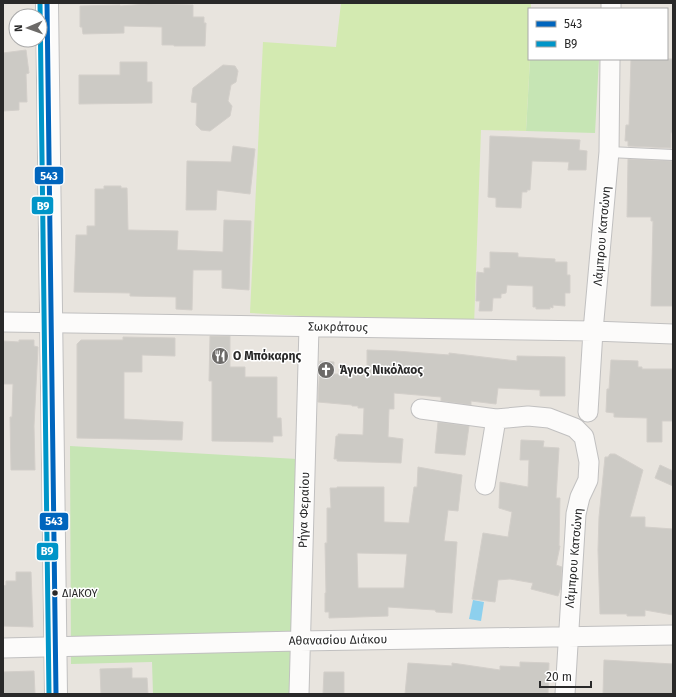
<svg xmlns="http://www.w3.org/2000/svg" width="676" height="697" viewBox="0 0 676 697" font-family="'Fira Sans',sans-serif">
<rect width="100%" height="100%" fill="#e8e4de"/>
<path fill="#c6e5b4" d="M530 59H599L595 133 526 131Z
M70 446 297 459 290 694H153L152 662 71 664Z"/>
<path fill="#d3eab1" d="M341 3H531V9H529L530 59 526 131 481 130 474 326 250 313 263 42 336 47Z"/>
<path fill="#8dd0ee" d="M473 600 484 602 481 621 469 619Z"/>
<path fill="#cccac5" stroke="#d3cfca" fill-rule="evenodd" d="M148 4 193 5V17H204V23H206L205 46H174V45H162V27L124 26V33L83 34 82 27H80V6L120 5V6Z
M26 50 29 73 26 74 27 102H19V110L3 111V53Z
M631 59H673V132L671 133V148L628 146V141H625L626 125H629Z
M120 62H147V82H152V103L79 104V75H120Z
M223 65 235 66 238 71 236 82 231 85 228 101 232 106 230 116 210 131 201 130 196 125 197 103 191 102 193 88Z
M490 136 580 140 579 150 587 151 586 170H568L569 162 532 161 530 190H527V192H522L521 208 496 207V198L488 197Z
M233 146 255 149 250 194 217 190 216 210H186L187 161 231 162Z
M628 159 673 161V306H651L653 221H651V217H627Z
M104 186H121V188H127L128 230 178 231 177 250 223 252 224 220 251 221 249 290 222 288V270H193L192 310 176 309V297L130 296V293L74 292 76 235H87V226H95V189H104Z
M490 252 518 253V257L555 259V262H567V275H570V293H565V306L553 305V308L550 307V309H536V307H533V286L507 285 506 293 501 294V298H493L492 311H479L480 301H476L477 272 484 273V268H490Z
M210 336H230V367H245V377H277V418H281L282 436H273V442L212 441V381H209Z
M123 337 175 338V356L142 355V372H124V419L183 422 182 440 77 438V344L81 340H123Z
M19 340H34V346L38 347 34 426 35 470H11L10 417H12L13 384H3V341L19 342Z
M367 350 396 351 449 355V353L517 361V356L565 357V396H540V390L498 388 496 404 471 401V405L441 401V397L394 393V409H389L388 437 403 439 401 463 337 461V459H334L336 436H338V434L363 435 364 408H358V406H352V405L318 402 320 361 334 362 333 374H365V367H367Z
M611 360 638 361V367H642V369H673V421H662V442H647V418L614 417V413L606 412 607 389H609Z
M438 422 469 426 465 455 435 453Z
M521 440 544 441 543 447 559 448 556 498H560L559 546H560L556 565 562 567 561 587 558 596 531 589 533 583 510 579 498 580 495 602 472 599 483 533 508 537 512 512 499 508 500 482 528 487 529 460H520Z
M610 454H615L643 470 630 517H645V527L673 529V615L645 610V616H627V614H600L598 550 599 517 605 457H608Z
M660 465 673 471V486L655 478Z
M418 467 462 475 458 511 448 510 444 541 457 542 452 613 436 612 435 610 388 607V616L329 618V612H325V593H326L325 543H327V508H331L330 488H337V487H384V522L409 523 414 487H417ZM357 553 407 554 404 588H358Z
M16 572H31L33 627 3 626V586L6 585V581H16Z
M604 660 673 664V694H603Z
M520 662 549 663 548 693 405 694 408 663 452 666V663L500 670V666L520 667Z
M132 668V678H147L148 694H101L100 669Z
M34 671 35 694H3V672Z
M324 672H344V694H323Z"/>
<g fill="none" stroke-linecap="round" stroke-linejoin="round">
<g stroke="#c1c0c0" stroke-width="12">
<path id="service" d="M609 152 673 155"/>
</g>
<g stroke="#c1c0c0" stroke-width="21">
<path id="minor" d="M611 9V3
M3 322 593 331 673 334
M421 409 496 419 528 416 549 418 575 428 584 437 589 462 588 480 580 497 576 514 565 694
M588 412 593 331 609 152 610 59
M485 485 496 419
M3 648 300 641 673 635
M299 694 309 327"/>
</g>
<g stroke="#c1c0c0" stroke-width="24">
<path id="tertiary" d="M47 3 56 694"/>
</g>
<use href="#service" stroke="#fcfbfa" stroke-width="10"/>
<use href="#minor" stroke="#fcfbfa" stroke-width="19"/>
<use href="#tertiary" stroke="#fcfbfa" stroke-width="22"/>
<g stroke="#fff" stroke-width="8">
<path id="bus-1" d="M47 3 56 694"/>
</g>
<g stroke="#fff" stroke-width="8">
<path id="bus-2" d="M40 3 49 694"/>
</g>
<use href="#bus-1" stroke="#0065bd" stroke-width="5"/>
<use href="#bus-2" stroke="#0095c8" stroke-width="5"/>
</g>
<defs>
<g id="restaurant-disc" transform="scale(0.9)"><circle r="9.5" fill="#6c6a68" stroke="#fff"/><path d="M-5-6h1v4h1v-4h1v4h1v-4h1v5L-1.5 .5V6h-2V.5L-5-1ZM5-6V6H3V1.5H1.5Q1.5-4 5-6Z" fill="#fff"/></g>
<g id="church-disc" transform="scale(0.9)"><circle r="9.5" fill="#6c6a68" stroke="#fff"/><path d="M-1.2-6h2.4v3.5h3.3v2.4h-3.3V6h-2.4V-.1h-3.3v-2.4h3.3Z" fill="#fff"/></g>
</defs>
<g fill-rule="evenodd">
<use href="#restaurant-disc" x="220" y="356"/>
<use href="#church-disc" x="326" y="370"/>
</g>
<circle fill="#292929" stroke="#fff" stroke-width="1.5" cx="55" cy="593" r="3.5"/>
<g text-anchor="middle" stroke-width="3" stroke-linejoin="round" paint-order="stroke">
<g font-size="11" fill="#292929" stroke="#fff" text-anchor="start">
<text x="62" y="597">ΔΙΑΚΟΥ</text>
</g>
<g font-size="12" fill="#292929" stroke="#fff">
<text transform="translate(602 236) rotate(-85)" y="4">Λάμπρου Κατσώνη</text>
<text transform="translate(338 327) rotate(1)" y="4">Σωκράτους</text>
<text transform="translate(304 510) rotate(-88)" y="4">Ρήγα Φεραίου</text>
<text transform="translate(574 558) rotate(-85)" y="4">Λάμπρου Κατσώνη</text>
<text transform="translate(338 640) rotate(-1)" y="4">Αθανασίου Διάκου</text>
</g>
<g font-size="12" font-weight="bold" fill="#292929" stroke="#fff" text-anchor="start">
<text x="233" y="360">Ο Μπόκαρης</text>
<text x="339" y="374">Άγιος Νικόλαος</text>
</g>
</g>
<g stroke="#fff" stroke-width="1.5">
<rect x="34" y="166" width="30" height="19" rx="4" fill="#0065bd"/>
<rect x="31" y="196" width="23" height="19" rx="4" fill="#0095c8"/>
<rect x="39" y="512" width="30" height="19" rx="4" fill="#0065bd"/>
<rect x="36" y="542" width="23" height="19" rx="4" fill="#0095c8"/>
</g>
<g font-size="11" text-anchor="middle" font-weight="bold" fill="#fff">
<text x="49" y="180">543</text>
<text x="43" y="210">Β9</text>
<text x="54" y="525">543</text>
<text x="47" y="555">Β9</text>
</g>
<rect width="676" height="697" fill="none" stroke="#292929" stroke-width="8"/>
<rect x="528" y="8" width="140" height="52" fill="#ffffff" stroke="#a9a9a9"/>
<rect x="536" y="21" width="20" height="6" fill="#0065bd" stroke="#a9a9a9"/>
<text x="564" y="28" font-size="12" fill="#292929">543</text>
<rect x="536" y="41" width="20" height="6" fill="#0095c8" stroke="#a9a9a9"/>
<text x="564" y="48" font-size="12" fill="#292929">Β9</text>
<g transform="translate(28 28) rotate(268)"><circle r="19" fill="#ffffff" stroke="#a9a9a9"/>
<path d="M0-3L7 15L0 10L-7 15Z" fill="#6c6a68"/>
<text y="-6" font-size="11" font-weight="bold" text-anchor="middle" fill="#292929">N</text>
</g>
<path d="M540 681v6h51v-6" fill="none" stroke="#292929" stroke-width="2"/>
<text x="546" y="681" font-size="12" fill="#292929" stroke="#ffffff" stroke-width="3" paint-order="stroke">20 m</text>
</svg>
